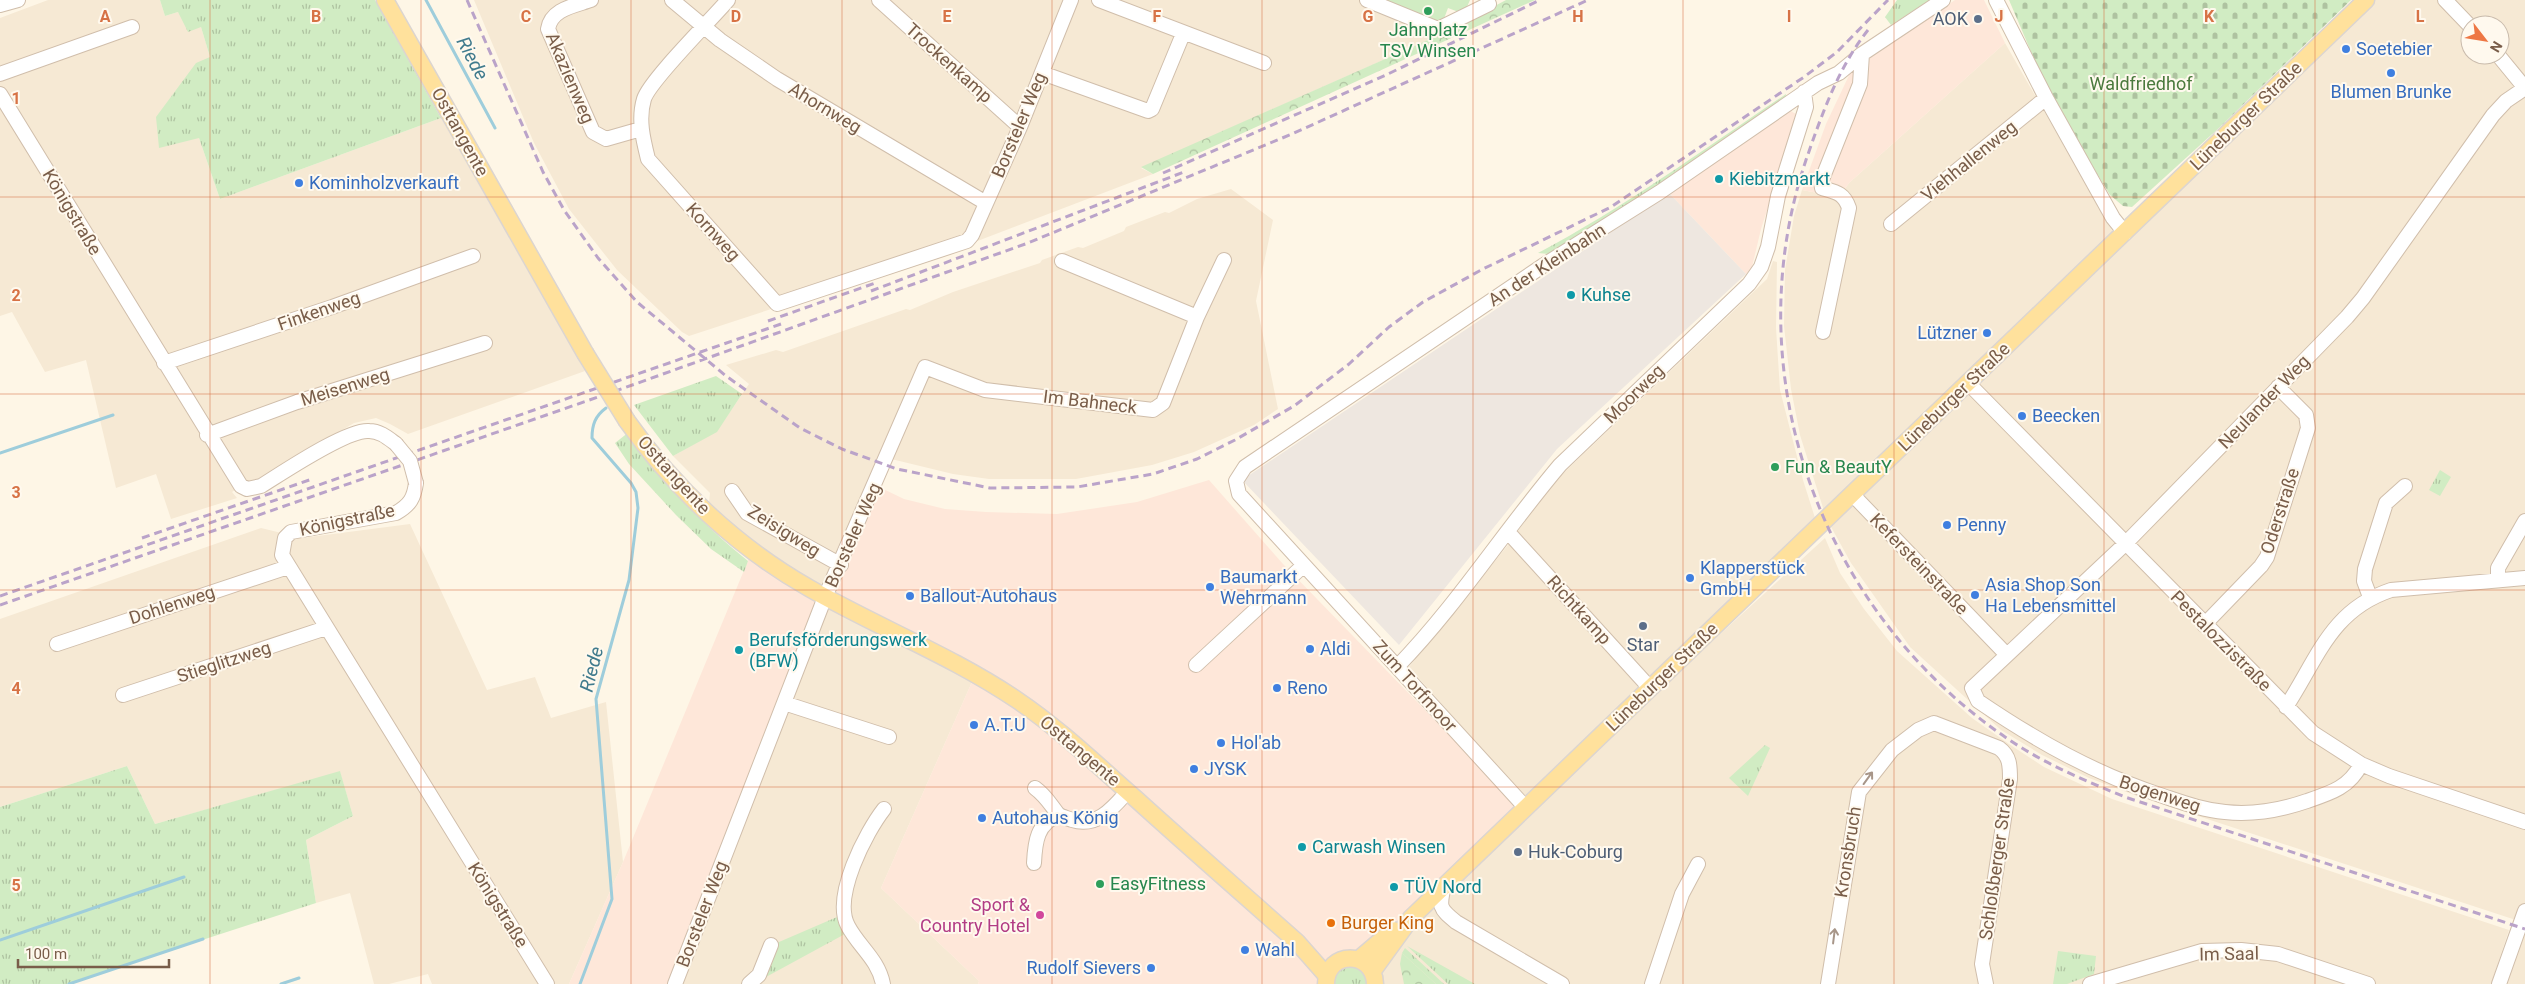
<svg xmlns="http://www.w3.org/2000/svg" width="2525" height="984" viewBox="0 0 2525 984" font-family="Roboto,sans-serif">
<defs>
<pattern id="grass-tufts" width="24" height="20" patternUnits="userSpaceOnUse" patternTransform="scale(1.25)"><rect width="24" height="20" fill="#d1ecc3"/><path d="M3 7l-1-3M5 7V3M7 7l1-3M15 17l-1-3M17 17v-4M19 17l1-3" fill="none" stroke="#aec2a0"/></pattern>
<pattern id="forest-crowns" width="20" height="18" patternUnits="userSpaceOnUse" patternTransform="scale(1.25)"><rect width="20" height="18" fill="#d1ecc3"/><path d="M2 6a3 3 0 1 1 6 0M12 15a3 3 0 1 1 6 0" fill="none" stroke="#aec2a0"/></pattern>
<pattern id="cemetery-stones" width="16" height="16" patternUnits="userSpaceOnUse" patternTransform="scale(1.25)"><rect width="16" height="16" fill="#d1ecc3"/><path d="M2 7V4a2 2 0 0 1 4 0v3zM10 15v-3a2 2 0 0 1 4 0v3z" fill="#aec2a0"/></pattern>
</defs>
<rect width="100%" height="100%" fill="#fef6e6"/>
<path fill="#f6e9d4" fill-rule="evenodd" d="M48 0H160L165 16 178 12 201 27 210 57 199 138 220 199 441 118 585 371 408 434 390 424 376 418 354 423 253 483 238 488 232 492 237 498 171 519 156 474 116 488 86 360 45 372 12 312 0 316V18Z
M474 0H1380L1446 32 1141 168 1153 174 967 245 689 336 682 332 617 270 569 209 534 143Z
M2374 0H2525V923L2137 796 2089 778 2042 755 2001 730 1910 647 1851 563 1830 525ZM2470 25H2500V55H2470Z
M2005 43 2114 234 1825 514 1800 435 1791 389 1784 326 1785 270 1794 216 1802 190 1839 197 1849 183Z
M1231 189 1273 220 1256 301 1278 409 1254 425 1194 452 1152 465 1076 479H989L953 474 883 457 825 597 975 675 881 888 979 981 978 984H675L825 598 708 513 710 493 673 456 717 431 749 384 726 365 776 350 783 352 906 309 910 310 953 292 1040 263 1042 260 1078 247 1083 248 1124 231 1126 227 1165 212 1169 213 1197 199Z
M1773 261 1777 262 1776 328 1780 390 1803 480 1815 518 1528 801 1409 667 1508 545 1551 485 1767 279Z
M410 524 487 690 535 677 551 718 606 702 623 862 569 984H432L428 974 389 984H374L350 893 316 903 306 840 353 816 340 772 155 824 127 766 0 807V619L261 528 302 538Z
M1825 538 1840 573 1864 609 1897 651 1972 718 2009 744 2044 767 2112 799 2509 930 2491 984H1375L1381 959 1525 813Z
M2523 934 2525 935V984H2506Z"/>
<path fill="#fee7d9" d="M1955 0H1984L2005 43 1849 183 1839 197 1802 190 1826 124 1852 69Z
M1789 110 1796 114V120L1761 229 1752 267 1746 274 1669 193Z
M1209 480 1283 564 1525 813 1444 886 1326 984H978L979 981 881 888 975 675 825 598 675 984H569L623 862 752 551 825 597 879 487 904 499 945 509 986 512 1057 514 1137 502Z"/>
<path fill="#eee7e0" d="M1669 193 1746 274 1557 449 1399 645 1242 480Z"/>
<path fill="url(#grass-tufts)" d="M160 0H375L441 118 220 199 199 138 159 148 156 117 196 63 210 57 201 27 188 32 178 12 165 16Z
M1897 0H1930L1891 25 1885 17Z
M1786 94 1785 100 1597 227 1549 254 1538 253C1625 207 1704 149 1786 94Z
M716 376 742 394 717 432 673 456 634 405Z
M629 432C667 484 698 521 748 561L744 572 711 549 676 515 629 464 615 443Z
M2440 470 2451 477 2440 496 2429 490Z
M1765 745 1770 748 1748 796 1729 778Z
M127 766 155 824 340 771 353 816 306 840 316 903 67 984H0V807Z
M837 917 845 934 766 977 763 969 772 945Z
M1407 946 1475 984H1448Z
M1405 948 1444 984H1436L1402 953Z
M2058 951 2096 956 2094 974 2067 984H2053Z
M1347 964 1363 970 1368 984H1332L1334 973Z"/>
<path fill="url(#forest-crowns)" d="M1506 0H1535L1153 174 1141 167 1446 32Z
M1402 953 1436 984H1404L1400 964Z"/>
<path fill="url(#cemetery-stones)" d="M2009 0H2351L2220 127 2132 207 2123 206 2110 195 2049 94Z"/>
<path fill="#d1ecc3" d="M1380 0H1470L1464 14 1448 8 1442 24Z"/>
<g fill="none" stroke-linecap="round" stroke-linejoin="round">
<path stroke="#9ecddb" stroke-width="3" d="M426 0 495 128
M0 453 113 415
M0 940 184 877
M69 984 203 939
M281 984 299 978
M580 984 612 899 596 699 629 580 638 508 636 492 631 483 592 438C592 425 595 416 606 408"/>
<g stroke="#d0beab" stroke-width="16">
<path id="minor" d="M591 0C574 6 551 9 548 29L593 132 606 139 641 129
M672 0 720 40 777 79 986 203
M728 0C712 19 650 80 644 99 638 119 643 139 648 159L777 304 967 241 972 235 1020 127 1071 0
M879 0 1020 127
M1099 0 1264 63
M1367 0 1438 29 1489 4
M1996 0 2046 98 2113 218 2125 233
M2445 0 2470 26
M0 5 18 0
M2498 55 2525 88
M1042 73 1148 111 1152 109 1183 34
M0 74 132 27
M0 94 241 486 247 489 261 486C282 473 347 429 369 431 380 431 388 438 396 444
M1891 224 2046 98
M1062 261 1197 317
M1823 332 1849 208C1844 193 1836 192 1822 188L1821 182 1860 84 1862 54
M164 363 332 307 473 256
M1968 383 2313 733 2361 764 2389 776 2525 822
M207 435 297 402 485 343
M416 483C414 498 410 505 396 513L291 532 285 538 282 555 547 984
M732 491 747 513 841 565
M1852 494 2006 654
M1508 532 1650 688
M2498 580V568L2525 521
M2370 597 2364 581 2365 569 2386 503 2405 486
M2204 625 2261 566 2267 557 2308 428 2306 415 2278 387
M57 644 288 567
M1196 665 1304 565
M1397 667C1458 604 1504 531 1560 465L1749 284 1761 267 1768 247 1778 196 1806 107 1804 92
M123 695 326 628
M784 703 889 737
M2286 707C2318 658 2331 610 2391 590L2525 578
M2361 764C2350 787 2331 793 2307 801 2281 810 2253 815 2225 812 2203 810 2184 803 2163 796 2095 774 2037 741 1978 701L1972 688 2125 544 2347 317 2363 298 2493 115 2506 101 2525 88
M1035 788C1046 796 1050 804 1058 814 1061 817 1068 818 1072 820 1097 828 1113 808 1127 792
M1526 808 1239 494 1236 481 1245 467 1544 265 1660 192 1818 83 1839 73 1862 54 1943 0
M1034 863C1035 842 1037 823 1059 815
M1444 886C1439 907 1439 908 1456 922L1562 984
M675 984 825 597 925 367 985 390 1153 410 1163 403 1197 317 1224 260
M749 984 759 975 771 945
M883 984C878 959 859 947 848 926 832 897 866 832 884 809
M1652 984 1682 894 1698 864
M1828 984 1859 792 1892 750 1918 730 1934 723 1999 748C2010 756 2010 766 2010 779L1982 964 1986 984
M2090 984 2202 951 2241 950 2278 954 2368 984
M2499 984 2525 911"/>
</g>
<g stroke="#dcd5d0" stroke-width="19">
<path id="major" d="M385 0 585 353
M627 421C674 488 737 547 809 588 877 627 952 656 1017 700 1060 729 1097 765 1136 799 1189 847 1243 894 1297 942L1327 976
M1359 959 1393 930
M1372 972 1411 918 2366 0
M1326 984C1326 950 1374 950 1375 984"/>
</g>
<use href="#minor" stroke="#fff" stroke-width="14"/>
<use href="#major" stroke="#ffe19c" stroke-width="16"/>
<path stroke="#baa3c9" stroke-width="3" stroke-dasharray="8 5" stroke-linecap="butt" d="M467 0 543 172 564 210 598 258 637 302 726 376 800 428 842 449 897 469 990 488 1077 487 1153 474 1197 459 1235 440 1294 406 1349 364 1389 327 1423 302 1483 269 1611 207 1804 77 1837 52 1888 0
M1868 30C1838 68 1822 114 1806 160 1733 377 1823 616 2011 741 2047 765 2086 781 2125 797L2525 929
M1163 173 1386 75 1540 0
M871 291 1184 172
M768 321 878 282
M142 538 312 479
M0 596 781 324
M0 605 624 388 1028 243 1292 134 1588 0"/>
<g stroke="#d0beab" stroke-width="16" stroke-linecap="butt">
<path id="minor-bridge" d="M396 444 410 461 416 483"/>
</g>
<g stroke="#dcd5d0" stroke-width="19" stroke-linecap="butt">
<path id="major-bridge" d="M585 353 627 421"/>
</g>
<use href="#minor-bridge" stroke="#fff" stroke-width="14"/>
<use href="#major-bridge" stroke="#ffe19c" stroke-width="16"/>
</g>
<defs><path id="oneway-shaft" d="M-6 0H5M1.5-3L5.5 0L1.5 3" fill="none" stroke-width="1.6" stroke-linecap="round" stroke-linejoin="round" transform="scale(1.25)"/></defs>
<g stroke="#a89689">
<use href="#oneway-shaft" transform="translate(1868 778) rotate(-54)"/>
<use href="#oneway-shaft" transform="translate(1834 936) rotate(-83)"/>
</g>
<path fill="none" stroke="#d77245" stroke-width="1" stroke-opacity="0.55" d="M210 0V984M421 0V984M631 0V984M842 0V984M1052 0V984M1262 0V984M1473 0V984M1683 0V984M1894 0V984M2104 0V984M2315 0V984M0 197H2525M0 394H2525M0 590H2525M0 787H2525"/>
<g fill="#2e9e5b" stroke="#fff9ee" stroke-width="2">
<circle cx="1428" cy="11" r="5"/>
<circle cx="1775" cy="467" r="5"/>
<circle cx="1100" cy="884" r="5"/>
</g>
<g fill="#5c6f8a" stroke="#fff9ee" stroke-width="2">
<circle cx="1978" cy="19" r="5"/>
<circle cx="1643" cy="626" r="5"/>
<circle cx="1518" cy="852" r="5"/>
</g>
<g fill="#3f7fe0" stroke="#fff9ee" stroke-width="2">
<circle cx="2346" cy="49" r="5"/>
<circle cx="2391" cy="73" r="5"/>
<circle cx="299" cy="183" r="5"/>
<circle cx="1987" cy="333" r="5"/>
<circle cx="2022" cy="416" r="5"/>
<circle cx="1947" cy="525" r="5"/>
<circle cx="1690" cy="578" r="5"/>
<circle cx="1210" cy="587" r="5"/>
<circle cx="1975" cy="595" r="5"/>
<circle cx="910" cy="596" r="5"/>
<circle cx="1310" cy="649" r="5"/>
<circle cx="1277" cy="688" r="5"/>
<circle cx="974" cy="725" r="5"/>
<circle cx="1221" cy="743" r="5"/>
<circle cx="1194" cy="769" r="5"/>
<circle cx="982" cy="818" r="5"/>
<circle cx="1245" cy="950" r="5"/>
<circle cx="1151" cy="968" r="5"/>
</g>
<g fill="#0f9aa8" stroke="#fff9ee" stroke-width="2">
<circle cx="1719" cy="179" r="5"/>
<circle cx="1571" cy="295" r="5"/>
<circle cx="739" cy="650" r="5"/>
<circle cx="1302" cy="847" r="5"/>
<circle cx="1394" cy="887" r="5"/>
</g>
<circle fill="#d1479c" stroke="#fff9ee" stroke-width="2" cx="1040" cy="915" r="5"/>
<circle fill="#e8710a" stroke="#fff9ee" stroke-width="2" cx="1331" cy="923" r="5"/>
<g text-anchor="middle" stroke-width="4" stroke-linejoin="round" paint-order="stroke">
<g font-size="18" fill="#4e5e75" stroke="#fff9ee" text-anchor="end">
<text x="1968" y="25">AOK</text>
<text x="1643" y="651" text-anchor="middle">Star</text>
<text x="1528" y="858" text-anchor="start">Huk-Coburg</text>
</g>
<g font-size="18" fill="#27864d" stroke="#fff9ee" text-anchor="start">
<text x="1428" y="36" text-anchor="middle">Jahnplatz<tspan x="1428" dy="21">TSV Winsen</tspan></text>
<text x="1785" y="473">Fun &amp; BeautY</text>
<text x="1110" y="890">EasyFitness</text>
</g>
<g font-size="18" fill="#366cbe" stroke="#fff9ee" text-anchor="start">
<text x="2356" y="55">Soetebier</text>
<text x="2391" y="98" text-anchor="middle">Blumen Brunke</text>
<text x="309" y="189">Kominholzverkauft</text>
<text x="1977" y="339" text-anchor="end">Lützner</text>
<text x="2032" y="422">Beecken</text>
<text x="1957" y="531">Penny</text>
<text x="1700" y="574">Klapperstück<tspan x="1700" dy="21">GmbH</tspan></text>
<text x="1220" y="583">Baumarkt<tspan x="1220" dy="21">Wehrmann</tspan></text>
<text x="1985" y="591">Asia Shop Son<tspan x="1985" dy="21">Ha Lebensmittel</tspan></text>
<text x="920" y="602">Ballout-Autohaus</text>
<text x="1320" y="655">Aldi</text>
<text x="1287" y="694">Reno</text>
<text x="984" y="731">A.T.U</text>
<text x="1231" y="749">Hol'ab</text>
<text x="1204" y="775">JYSK</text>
<text x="992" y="824">Autohaus König</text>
<text x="1255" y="956">Wahl</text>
<text x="1141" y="974" text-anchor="end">Rudolf Sievers</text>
</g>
<g font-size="18" fill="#795d49" stroke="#fff9ee">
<text transform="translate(949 63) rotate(42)" y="6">Trockenkamp</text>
<text transform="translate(570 78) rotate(67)" y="6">Akazienweg</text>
<text transform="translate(825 108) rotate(31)" y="6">Ahornweg</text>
<text transform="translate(2246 116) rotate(-44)" y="6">Lüneburger Straße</text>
<text transform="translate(1019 125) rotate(-67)" y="6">Borsteler Weg</text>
<text transform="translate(460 132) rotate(61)" y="6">Osttangente</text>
<text transform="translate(1969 161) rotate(-39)" y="6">Viehhallenweg</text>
<text transform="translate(72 212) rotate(59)" y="6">Königstraße</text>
<text transform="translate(713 232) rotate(48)" y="6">Kornweg</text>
<text transform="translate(1547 265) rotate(-33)" y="6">An der Kleinbahn</text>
<text transform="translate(319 311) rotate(-19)" y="6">Finkenweg</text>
<text transform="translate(345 387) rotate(-17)" y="6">Meisenweg</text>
<text transform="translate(1634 394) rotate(-44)" y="6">Moorweg</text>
<text transform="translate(1954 397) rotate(-44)" y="6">Lüneburger Straße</text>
<text transform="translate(1090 402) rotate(7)" y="6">Im Bahneck</text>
<text transform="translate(2264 402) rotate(-46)" y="6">Neulander Weg</text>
<text transform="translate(674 475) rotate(48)" y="6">Osttangente</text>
<text transform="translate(2280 511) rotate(-72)" y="6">Oderstraße</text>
<text transform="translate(347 520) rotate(-12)" y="6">Königstraße</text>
<text transform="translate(784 531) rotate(32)" y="6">Zeisigweg</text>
<text transform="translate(853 535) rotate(-66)" y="6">Borsteler Weg</text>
<text transform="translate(1919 564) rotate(46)" y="6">Kefersteinstraße</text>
<text transform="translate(172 605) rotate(-18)" y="6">Dohlenweg</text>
<text transform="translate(1579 610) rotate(48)" y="6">Richtkamp</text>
<text transform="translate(2221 641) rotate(45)" y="6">Pestalozzistraße</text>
<text transform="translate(224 662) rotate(-18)" y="6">Stieglitzweg</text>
<text transform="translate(1662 677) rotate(-44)" y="6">Lüneburger Straße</text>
<text transform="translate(1415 686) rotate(48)" y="6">Zum Torfmoor</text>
<text transform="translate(1080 751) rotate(40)" y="6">Osttangente</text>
<text transform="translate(2160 794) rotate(18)" y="6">Bogenweg</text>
<text transform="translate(1848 852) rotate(-81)" y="6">Kronsbruch</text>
<text transform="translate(1997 859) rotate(-82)" y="6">Schloßberger Straße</text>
<text transform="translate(498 905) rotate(58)" y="6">Königstraße</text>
<text transform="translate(702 914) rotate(-69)" y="6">Borsteler Weg</text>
<text transform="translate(2229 954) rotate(-1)" y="6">Im Saal</text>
</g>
<g font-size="18" fill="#4b7a3d" stroke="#fff9ee">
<text x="2141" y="90">Waldfriedhof</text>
</g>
<g font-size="18" fill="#0d838f" stroke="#fff9ee" text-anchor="start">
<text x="1729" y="185">Kiebitzmarkt</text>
<text x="1581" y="301">Kuhse</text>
<text x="749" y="646">Berufsförderungswerk<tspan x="749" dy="21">(BFW)</tspan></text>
<text x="1312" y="853">Carwash Winsen</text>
<text x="1404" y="893">TÜV Nord</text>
</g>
<g font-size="18" fill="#b23c85" stroke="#fff9ee" text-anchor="end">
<text x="1030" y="911">Sport &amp;<tspan x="1030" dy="21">Country Hotel</tspan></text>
</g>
<g font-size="18" fill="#c56008" stroke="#fff9ee" text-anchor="start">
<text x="1341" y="929">Burger King</text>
</g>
<g font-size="19" font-style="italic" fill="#417b8d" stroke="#fff9ee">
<text transform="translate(473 58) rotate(62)" y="7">Riede</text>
<text transform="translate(591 669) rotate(-76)" y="7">Riede</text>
</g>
</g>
<g font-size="16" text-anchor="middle" font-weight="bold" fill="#d77245" stroke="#fff9ee" stroke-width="4" stroke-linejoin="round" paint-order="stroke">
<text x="105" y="22">A</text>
<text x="316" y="22">B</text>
<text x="526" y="22">C</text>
<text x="736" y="22">D</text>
<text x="947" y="22">E</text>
<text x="1157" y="22">F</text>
<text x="1368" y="22">G</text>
<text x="1578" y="22">H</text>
<text x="1789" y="22">I</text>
<text x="1999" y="22">J</text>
<text x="2209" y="22">K</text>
<text x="2420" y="22">L</text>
<text x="16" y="104">1</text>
<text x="16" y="301">2</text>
<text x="16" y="498">3</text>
<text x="16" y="694">4</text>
<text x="16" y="891">5</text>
</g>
<g transform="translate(2485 40) rotate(121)"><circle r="24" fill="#fff9ee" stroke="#c9bbac"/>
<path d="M0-4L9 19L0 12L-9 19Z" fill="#ee7744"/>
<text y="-8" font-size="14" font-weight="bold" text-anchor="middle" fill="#795d49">N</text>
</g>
<path d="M18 959v8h151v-8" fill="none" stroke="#795d49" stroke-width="2.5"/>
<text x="25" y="959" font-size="15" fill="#795d49" stroke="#fff9ee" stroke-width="4" paint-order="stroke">100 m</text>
</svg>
